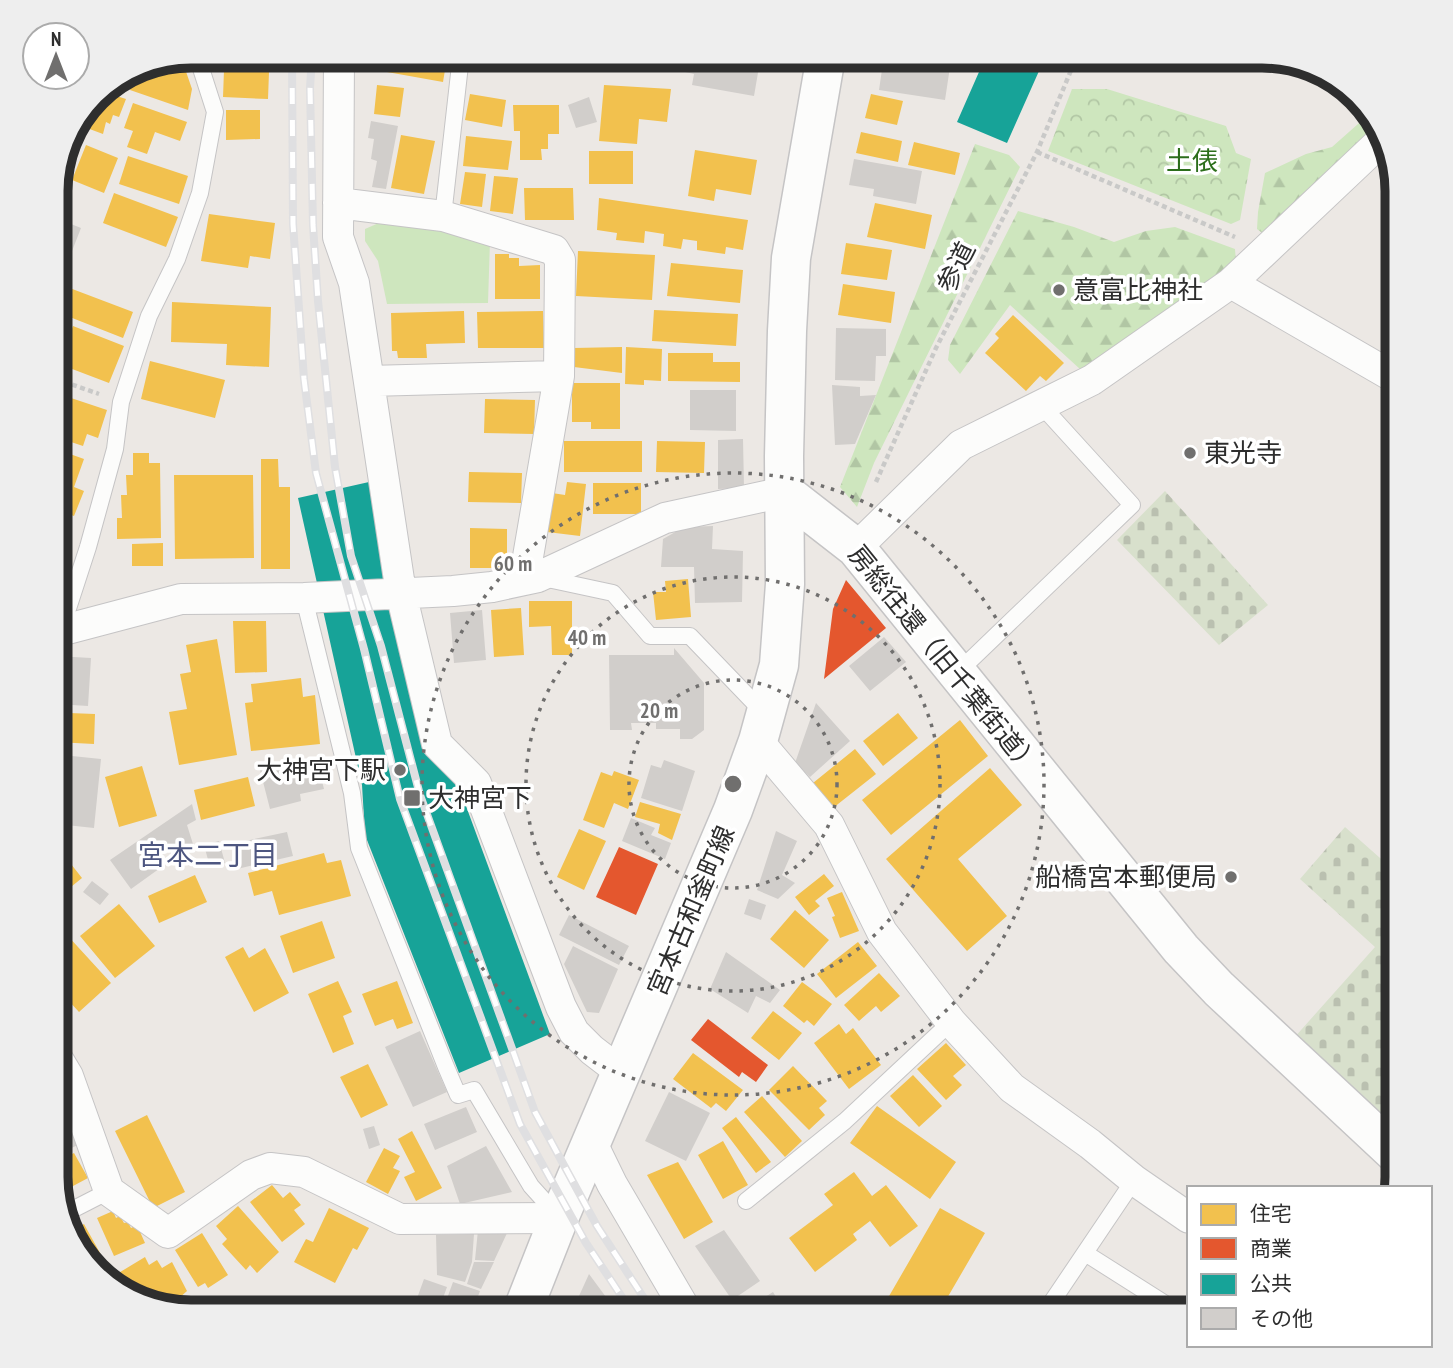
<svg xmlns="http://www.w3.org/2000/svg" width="1453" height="1368" viewBox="0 0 1453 1368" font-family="'PT Sans Narrow','Noto Sans JP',sans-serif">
<defs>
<pattern id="forest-firs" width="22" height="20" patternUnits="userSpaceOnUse" patternTransform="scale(1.75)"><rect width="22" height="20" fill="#cee6be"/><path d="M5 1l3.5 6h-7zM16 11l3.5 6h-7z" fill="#b1c6a4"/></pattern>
<pattern id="cemetery-stones" width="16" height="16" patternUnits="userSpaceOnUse" patternTransform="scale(1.75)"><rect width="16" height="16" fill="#d8e0cc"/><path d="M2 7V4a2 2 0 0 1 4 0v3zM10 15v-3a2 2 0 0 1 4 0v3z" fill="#bac0b0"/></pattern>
<pattern id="park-crowns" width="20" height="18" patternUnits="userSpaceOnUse" patternTransform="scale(1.75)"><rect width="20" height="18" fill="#cee6be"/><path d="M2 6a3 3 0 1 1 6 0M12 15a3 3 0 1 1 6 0" fill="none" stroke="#b1c6a4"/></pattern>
</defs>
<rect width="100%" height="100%" fill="#ece8e4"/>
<path fill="#cee6be" d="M381 222 441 230 490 241 488 303 387 304 378 261 365 241V229Z"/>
<path fill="url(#forest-firs)" d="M1367 116 1374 133 1265 235 1257 229 1258 212 1265 173 1306 154 1332 147Z
M975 144 1009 155 1020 167 874 463 857 507 840 487Z
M1018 211 1074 227 1114 242 1146 231 1175 227 1235 249 1236 262 1081 370 1010 305 960 374 948 360 950 345Z"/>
<path fill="url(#cemetery-stones)" d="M1165 491 1268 605 1219 645 1117 540Z
M1345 827 1397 873V1138L1293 1039 1375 947 1300 879Z"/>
<path fill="url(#park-crowns)" d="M1072 89H1107L1226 126 1236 153 1251 159 1240 220 1231 224 1048 151Z"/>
<path fill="#f2c14e" d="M233 56H271V65L233 63Z
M390 56 447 58 443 82 387 72Z
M182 60 192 89 188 110 130 90 133 78Z
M224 70 269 72 268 99 223 97Z
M377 85 404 88 400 117 374 114Z
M604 85 671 89 667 122 639 119 637 144 599 141Z
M101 91 126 99 119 117 113 115 110 124 106 122 103 134 76 124Z
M470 94 506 100 502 127 465 120Z
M871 94 903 101 897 125 865 118Z
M133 103 187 122 180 141 155 132 147 154 127 147 133 131 124 128Z
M513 105H559V134H548V149H541L542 160H520V131H514Z
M226 110H260V139L226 140Z
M861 132 902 141 898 162 856 153Z
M69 135 79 139 62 188 56 186V182Z
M401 135 435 141 424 194 391 188Z
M466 136 512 141 508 170 463 166Z
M914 142 960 153 955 175 908 165Z
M86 145 118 158 104 193 72 180Z
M695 150 757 160 751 195 716 189 714 201 688 196Z
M589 151H633V184H589Z
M128 156 188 176 179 204 119 184Z
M465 172 486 174 482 207 460 204Z
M494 176 518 178 513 214 490 211Z
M524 188H573L574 220H525Z
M114 193 178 217 166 247 103 223Z
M599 198 748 220 743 250 726 247 725 254 697 250V241L683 239 681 249 663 246 664 234 645 231 644 243 616 240 617 233 597 230Z
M875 203 932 215 925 249 867 237Z
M209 214 275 223 270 259 250 256 248 268 201 261Z
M846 243 892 250 887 280 841 274Z
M578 251 655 255 652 300 576 296Z
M495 254H509V258H519V266L540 265V299H495Z
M671 263 743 270 740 303 667 296Z
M843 284 895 292 891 323 838 315Z
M67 287 133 312 123 338 57 312Z
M172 302 271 307 269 367 226 365 227 344 171 342Z
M654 310 738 314 736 346 652 341Z
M464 311 465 343 426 344 427 358H398L397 351H392L391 313Z
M543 311 544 348H478L477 312Z
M1013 315 1064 363 1046 381 1040 376 1026 391 985 353 999 338 995 334Z
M73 326 124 346 109 383 59 364Z
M622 347V373L574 367V348Z
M626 347 662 349 661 381 644 380V385L625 384Z
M668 353H713V362H740V382L668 381Z
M150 361 225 380 215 418 141 399Z
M572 383H620V429H591V422H572Z
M56 393 107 410 98 438 87 434 83 446 56 437Z
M485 399 535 400 534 434 484 433Z
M564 441H642V472H564Z
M657 441 705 442 704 473 656 472Z
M56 449 84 459 74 487 84 491 74 516 56 510Z
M133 453H149V463H160L161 538 117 539V518H122L121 495H127L126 475H133Z
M261 459H278L279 487H290V569H261Z
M469 472 522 473 521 503 468 502Z
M174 475H253L254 558 175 559Z
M567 482 586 484 580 536 547 532 552 493 565 495Z
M593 483H641V514H593Z
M470 528 507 529V568H470Z
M163 543V566H132V544Z
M688 579 691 617 656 620 653 592H666L665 581Z
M529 601H572V655H552L551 626 529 627Z
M521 608 524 655 494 657 491 610Z
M233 621H266L267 672 235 673Z
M217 639 237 755 179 765 169 712 187 709 180 674 191 672 186 645Z
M301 678 303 697 315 695 320 744 251 751 245 703 253 702 251 684Z
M69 713 95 714 94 744 56 742V720L68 721Z
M898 713 918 738 883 766 863 741Z
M960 720 988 756 891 835 862 800Z
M855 749 876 774 833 808 813 783Z
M56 756 64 757 58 813H56Z
M142 766 157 816 119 827 105 777Z
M990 768 1022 805 958 859 1007 916 967 951 886 859Z
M614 771 639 780 628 809 614 803 604 828 583 820 601 772 612 776Z
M248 777 255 806 201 820 194 790Z
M640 802 681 814 672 840 658 833 660 824 635 817Z
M579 829 606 841 584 890 557 877Z
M56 845 82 878 61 895 56 889Z
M324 853 327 863 341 860 351 896 279 915 272 891 254 896 248 873Z
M824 874 834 886 815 901 820 906 809 915 795 897Z
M195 875 207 902 159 923 148 896Z
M842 892 859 931 840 938 832 917 835 916 827 898Z
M119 904 155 946 115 978 80 936Z
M795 910 829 940 804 968 770 939Z
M322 921 335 958 293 973 280 936Z
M56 923 111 983 79 1012 56 987Z
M858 942 877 966 836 998 817 974Z
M243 947 249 958 265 948 289 993 254 1012 225 957Z
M879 973 900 996 881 1012 876 1006 859 1021 844 1005Z
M338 981 352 1012 343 1016 354 1044 333 1053 308 994Z
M397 981 413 1023 397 1029 393 1019 375 1026 362 994Z
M802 982 832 1004 814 1026 807 1020 804 1023 783 1006Z
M773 1011 802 1033 779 1060 751 1038Z
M839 1024 846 1034 853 1028 881 1065 849 1089 814 1043Z
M946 1043 966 1065 953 1076 962 1085 946 1100 917 1069Z
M693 1053 743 1090 726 1111 716 1103 711 1108 673 1079Z
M368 1064 388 1105 361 1118 340 1077Z
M793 1066 827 1101 819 1108 825 1115 809 1130 769 1090Z
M913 1075 942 1106 919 1127 890 1096Z
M762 1096 802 1141 785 1157 744 1112Z
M877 1106 956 1162 930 1199 850 1143Z
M147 1115 185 1192 153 1208 115 1131Z
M736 1117 771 1162 756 1173 722 1128Z
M412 1131 442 1188 416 1201 404 1177 415 1172 398 1139Z
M723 1141 748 1185 723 1199 698 1155Z
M384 1148 400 1156 393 1168 400 1171 388 1194 366 1182Z
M74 1153 88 1178 60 1193 56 1185V1162Z
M678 1162 713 1222 684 1239 647 1175Z
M854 1172 872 1196 886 1185 918 1226 890 1247 870 1221 853 1234 857 1240 815 1272 789 1238 833 1205 824 1194Z
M272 1185 283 1198 290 1192 301 1205 294 1210 305 1224 282 1242 250 1202Z
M238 1206 279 1252 257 1273 250 1265 246 1270 222 1244 227 1239 216 1226Z
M329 1208 369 1228 357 1250 353 1248 335 1283 294 1262 306 1239 313 1242Z
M940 1208 985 1233 939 1312H884L881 1310Z
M113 1211 116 1218 120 1216 124 1223 128 1222 131 1228 137 1225 145 1243 114 1256 97 1218Z
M84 1224 105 1262 94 1268 76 1229Z
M202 1233 228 1275 208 1288 205 1283 198 1287 175 1250Z
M145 1257 149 1265 157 1260 162 1268 172 1262 187 1291 169 1307 139 1302 107 1280Z"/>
<path fill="#e4572e" d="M846 580 886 628 824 679 833 609Z
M619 847 658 864 636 915 596 897Z
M708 1019 768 1065 756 1082 742 1072 739 1077 691 1040Z"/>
<path fill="#17a398" d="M986 56H1007L1039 71 1007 143 957 122Z
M369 482 426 755 459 787 550 1034 459 1073 365 835 362 785 298 498Z"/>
<path fill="#d1cecb" d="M614 56H648L647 63Z
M674 56H730L760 61 754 96 692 85 694 74 672 69Z
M884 56 936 57 934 65 950 67 945 100 879 90Z
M589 97 597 122 576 128 568 105Z
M371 121 398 126 386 189 372 187 377 161 371 159 374 139 368 138Z
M854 159 922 171 916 204 873 196 874 189 849 185Z
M56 218 81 228 65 269 56 265Z
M836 328 886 329V356H876L875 381 835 380Z
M832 385 860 387V396L876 395 855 444 835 445Z
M690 390H736V431L690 430Z
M743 439 744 488 718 489V440Z
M713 526 712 549 743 551 742 602 695 603 694 567H661L663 539 684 527Z
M482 610 486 660 454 663 450 613Z
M884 637 906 662 870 691 849 666Z
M674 648 704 683V730L692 739H680V729H656V723H631L632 730H610L609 655H674Z
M56 656 91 658 88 706 56 704Z
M816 703 850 741 810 777 795 763Z
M72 756 101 759 94 828 66 825Z
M316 757 324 789 300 794 301 801 270 809 260 770Z
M664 760 695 771 682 811 641 798 651 765 661 768Z
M192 804 196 820 187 825 193 844 172 856 164 843 154 853 163 866 131 889 110 860Z
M631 818 655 828 651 835 671 843 665 859 622 841Z
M776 831 797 841 782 875 795 883 778 899 757 890Z
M287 832 293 856 237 869 231 844Z
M219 841 225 863 210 867 204 845Z
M92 881 109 894 100 905 83 892Z
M749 899 766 905 761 920 744 914Z
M569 915 629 946 619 965 559 935Z
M573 946 618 969 599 1013 587 1012 564 964Z
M726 952 780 990 770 1003 756 996 748 1013 710 989Z
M420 1031 447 1092 413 1107 385 1047Z
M669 1092 710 1113 686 1161 645 1141Z
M60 1105 78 1145 56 1155V1107Z
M466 1107 477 1132 435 1150 424 1124Z
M374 1126 380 1145 369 1149 363 1129Z
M486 1146 512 1192 460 1204 447 1166Z
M478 1230 508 1231 494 1261 475 1260Z
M724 1230 760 1281 732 1300 695 1246Z
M474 1234 472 1262 465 1282 437 1275 436 1235Z
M474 1262H494L481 1289 467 1284Z
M589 1274 617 1312H585L574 1307Z
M424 1279 447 1287 438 1312H412Z
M453 1282 480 1291 472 1312 445 1304Z
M773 1292 785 1312H741Z"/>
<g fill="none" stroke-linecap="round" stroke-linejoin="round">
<g stroke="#c5c4c5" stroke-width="18">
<path id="service" d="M443 216 461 56
M543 578 613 593 650 636H690L764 713
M304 598 352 793 359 848 446 1067 458 1095 474 1090 531 1186 558 1216
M61 630 88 547 115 449 121 402 149 316 177 259 200 193 215 112 197 56
M956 674 1132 505 1041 405
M746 1201 845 1121 951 1022
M68 1212 109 1191
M1085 1253 1178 1312
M1045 1312 1134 1180"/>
</g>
<g stroke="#c5c4c5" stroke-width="32">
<path id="minor" d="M339 56 338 237 354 283 401 593 437 744 476 783 561 1007 574 1032 592 1050 622 1073
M338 203 443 216 554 250 560 260 559 376 524 580
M1231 283 1397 379
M369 381 559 376
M856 548 961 445 1092 380 1231 283 1379 143
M56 632 181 599 304 598 453 591 492 587 538 577 665 518 784 492
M758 741 829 825 882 932 951 1022 1012 1088 1090 1144 1134 1180 1189 1218
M56 1056 68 1076 109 1191 168 1233 251 1175 270 1168 304 1172 400 1219 559 1218
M592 1143 612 1184 687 1312"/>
</g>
<g stroke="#c5c4c5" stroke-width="41">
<path id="tertiary" d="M784 492 856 548 1181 949 1219 989 1397 1155
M522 1312 559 1218 733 810 758 741 779 665 785 584 784 456 787 331 791 258 826 56"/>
</g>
<path stroke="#c9c9c8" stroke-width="4.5" stroke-dasharray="5 3.5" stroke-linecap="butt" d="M1037 152 1235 237
M56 379 99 394
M876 482 936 348 1037 152 1077 56"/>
<use href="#service" stroke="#fcfcfb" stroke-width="16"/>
<use href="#minor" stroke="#fcfcfb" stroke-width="30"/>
<use href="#tertiary" stroke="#fcfcfb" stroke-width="38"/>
<g stroke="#dfdfe1" stroke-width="8">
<path id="rail" d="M292 56 293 224 304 379 316 473 364 649 400 799 520 1124 586 1243 632 1312
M312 56 310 88 313 225 318 301 335 467 351 556 381 646 420 795 535 1112 597 1226 653 1312"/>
</g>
<use href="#rail" stroke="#fff" stroke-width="5" stroke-dasharray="16" stroke-linecap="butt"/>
</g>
<g fill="none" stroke="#706f6e" stroke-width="3.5" stroke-dasharray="3.5 7">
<circle cx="733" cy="784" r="104"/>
<circle cx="733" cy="784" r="207"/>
<circle cx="733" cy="784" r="311"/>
</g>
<g fill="#706f6e" stroke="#fff" stroke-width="2.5">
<circle cx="1059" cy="290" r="7"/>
<circle cx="1190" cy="453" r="7"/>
<circle cx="400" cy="770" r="7"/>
<rect x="403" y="789" width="18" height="18" rx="3.5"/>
<circle cx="1231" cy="877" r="7"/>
</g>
<g text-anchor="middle" stroke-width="7" stroke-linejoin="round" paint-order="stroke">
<g font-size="26" fill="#2c6e1b" stroke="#fff">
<text x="1192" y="170">土俵</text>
</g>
<g font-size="26" fill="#2e2e2e" stroke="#fff">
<text transform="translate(956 267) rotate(-63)" y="9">参道</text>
<text transform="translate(944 660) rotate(51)" y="9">房総往還（旧千葉街道）</text>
<text transform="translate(691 911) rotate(-67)" y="9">宮本古和釜町線</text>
</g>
<g font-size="26" fill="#2e2e2e" stroke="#fff" text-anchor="start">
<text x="1073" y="299">意富比神社</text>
<text x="1204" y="462">東光寺</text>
<text x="386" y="779" text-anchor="end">大神宮下駅</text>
<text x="428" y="807">大神宮下</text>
<text x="1217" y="886" text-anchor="end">船橋宮本郵便局</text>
</g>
<g font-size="28" fill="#4d5680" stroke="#fff">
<text x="208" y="865">宮本二丁目</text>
</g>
</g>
<path d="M0 0H1453V1368H0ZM191 68H1262A123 123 0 0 1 1385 191V1177A123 123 0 0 1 1262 1300H191A123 123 0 0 1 68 1177V191A123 123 0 0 1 191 68Z" fill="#eee" fill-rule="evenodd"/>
<path fill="none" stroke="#2e2e2e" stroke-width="9" d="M191 68H1262A123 123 0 0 1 1385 191V1177A123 123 0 0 1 1262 1300H191A123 123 0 0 1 68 1177V191A123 123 0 0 1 191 68Z"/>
<circle cx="733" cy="784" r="10" fill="#706f6e" stroke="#fff" stroke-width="3.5"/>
<g font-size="21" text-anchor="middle" font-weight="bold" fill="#706f6e" stroke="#fff" stroke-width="7" stroke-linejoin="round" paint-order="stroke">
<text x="513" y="571">60 m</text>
<text x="587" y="645">40 m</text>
<text x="659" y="718">20 m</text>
</g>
<rect x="1187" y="1186" width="245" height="161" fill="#ffffff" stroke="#ababab" stroke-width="2"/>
<rect x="1201" y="1204" width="35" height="21" fill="#f2c14e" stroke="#ababab" stroke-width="2"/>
<text x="1250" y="1221" font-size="21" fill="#2e2e2e">住宅</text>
<rect x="1201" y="1238" width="35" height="21" fill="#e4572e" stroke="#ababab" stroke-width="2"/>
<text x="1250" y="1256" font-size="21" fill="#2e2e2e">商業</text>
<rect x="1201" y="1274" width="35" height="21" fill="#17a398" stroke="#ababab" stroke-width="2"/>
<text x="1250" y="1291" font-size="21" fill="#2e2e2e">公共</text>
<rect x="1201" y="1308" width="35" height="21" fill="#d1cecb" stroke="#ababab" stroke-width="2"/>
<text x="1250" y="1326" font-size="21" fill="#2e2e2e">その他</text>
<g transform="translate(56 56)"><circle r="33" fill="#ffffff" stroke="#ababab" stroke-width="2"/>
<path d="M0-5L12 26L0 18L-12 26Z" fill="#706f6e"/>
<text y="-10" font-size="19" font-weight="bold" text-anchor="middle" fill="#2e2e2e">N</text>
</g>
</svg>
